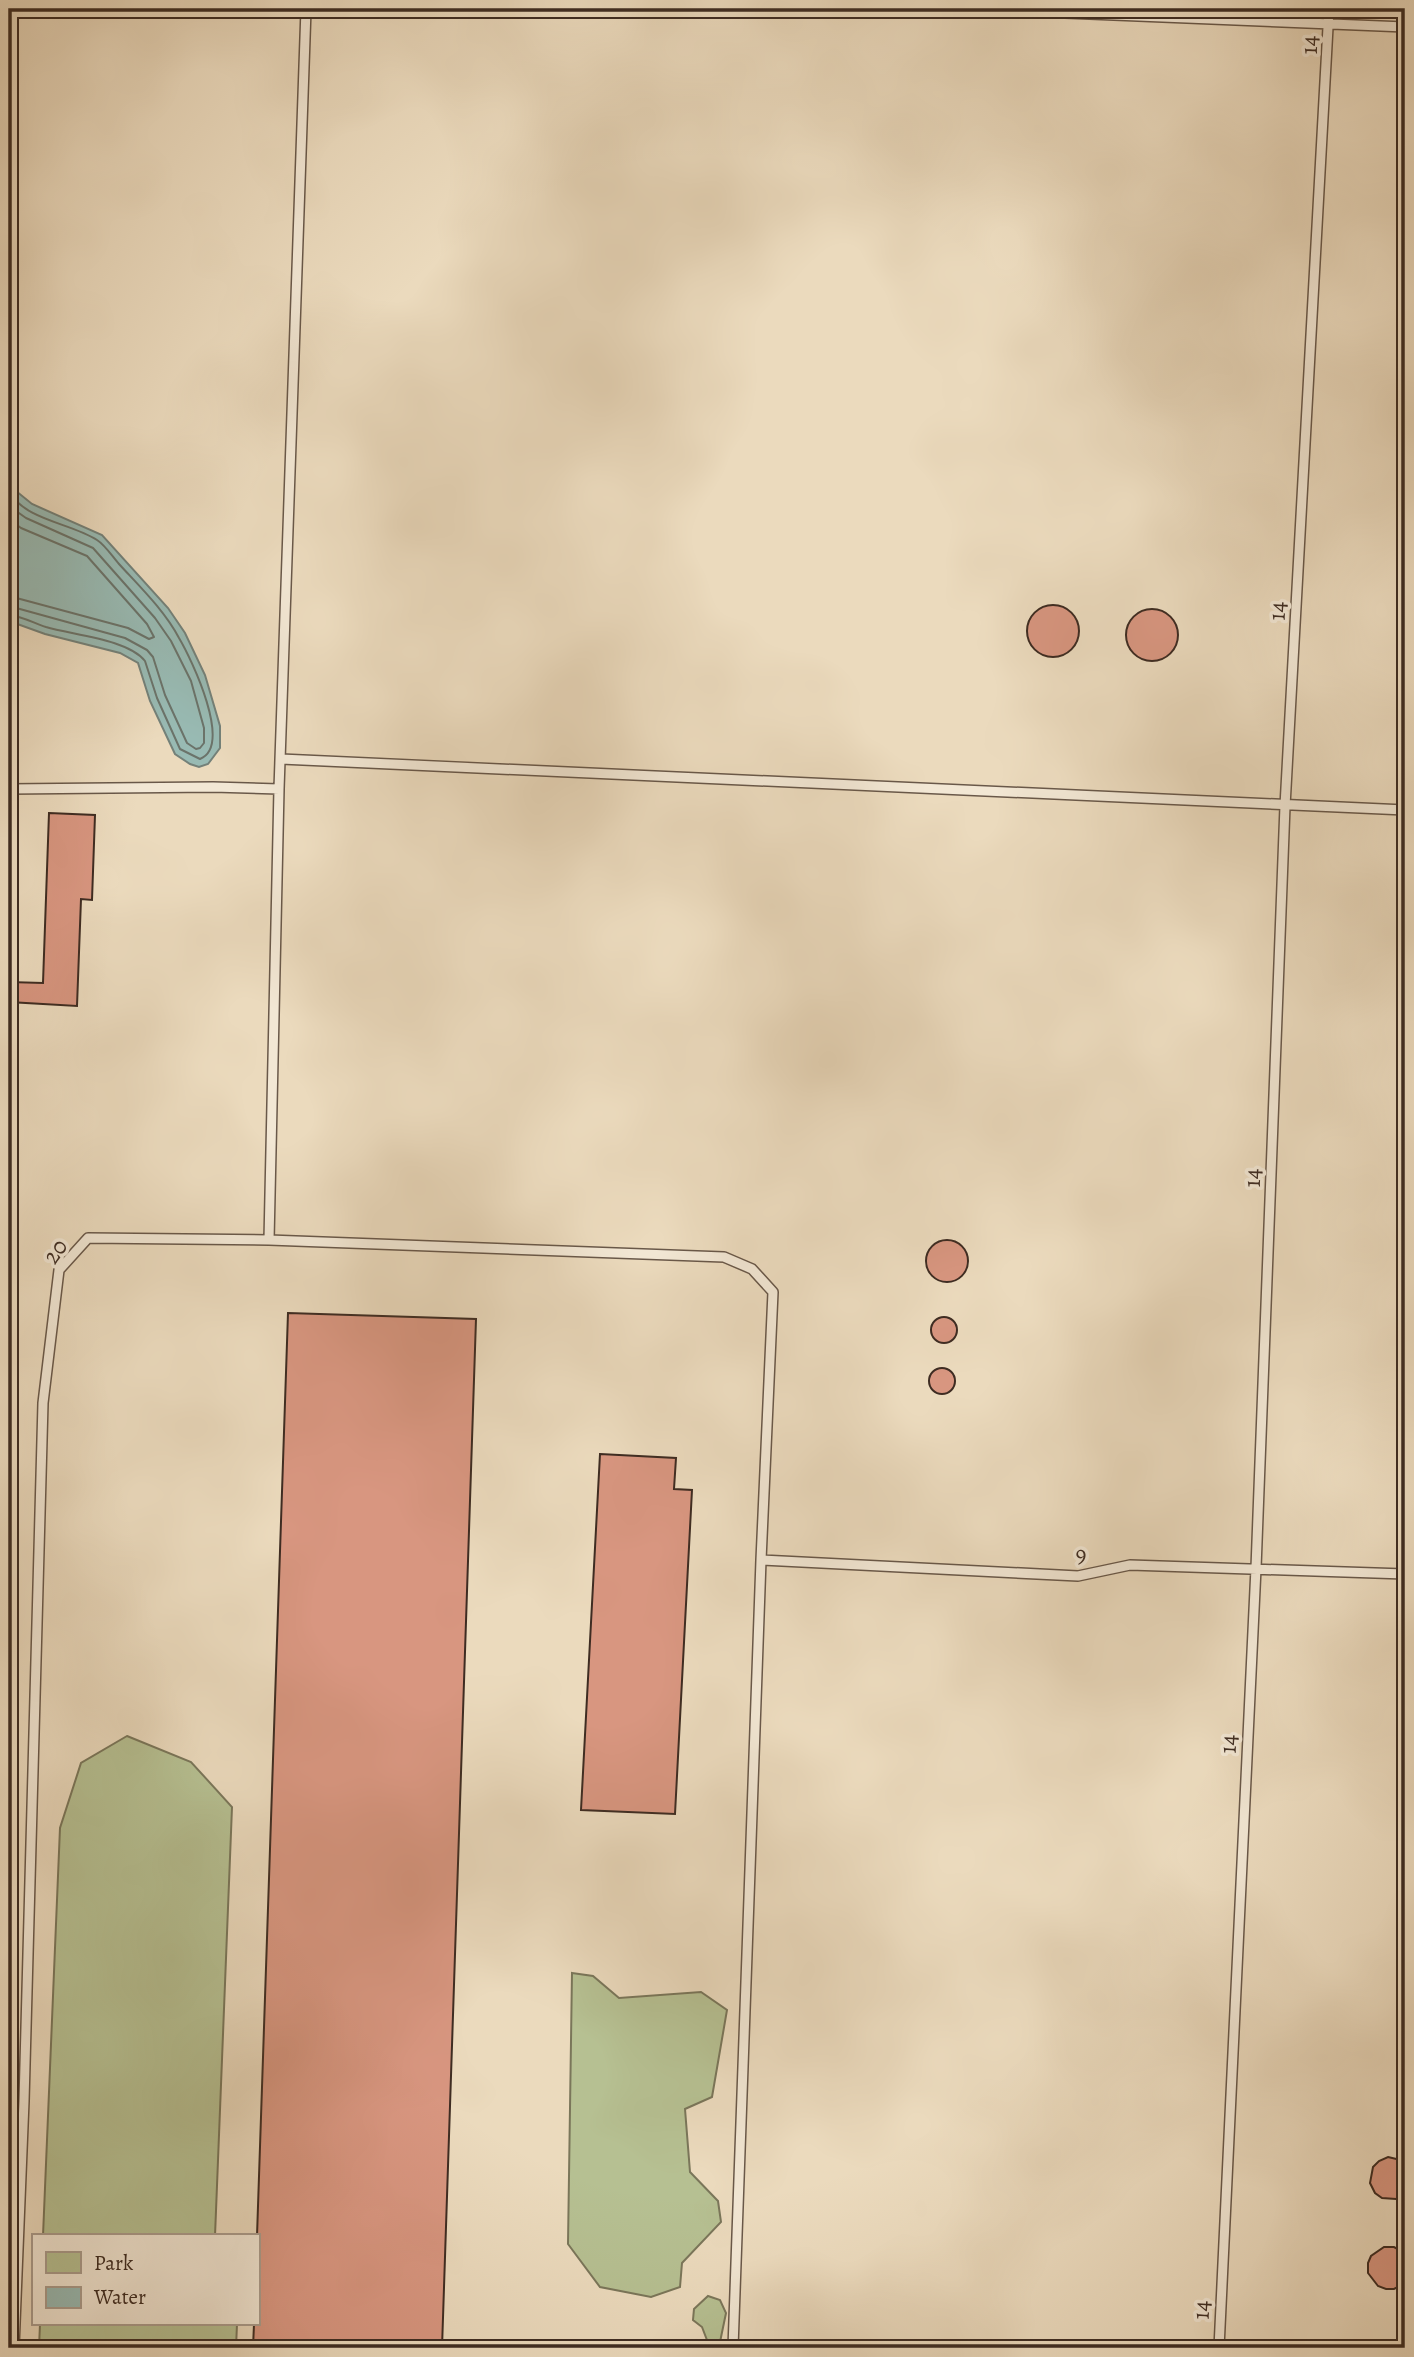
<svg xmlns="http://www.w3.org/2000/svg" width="1414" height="2357" viewBox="0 0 1414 2357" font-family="Alegreya,serif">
<rect width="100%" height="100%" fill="#ebdabd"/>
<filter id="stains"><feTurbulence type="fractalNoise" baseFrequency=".00286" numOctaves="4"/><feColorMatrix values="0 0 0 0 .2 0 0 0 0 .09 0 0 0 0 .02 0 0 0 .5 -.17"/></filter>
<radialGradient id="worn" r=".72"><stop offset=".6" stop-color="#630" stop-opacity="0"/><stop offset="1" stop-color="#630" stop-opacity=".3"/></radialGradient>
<path fill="#b6c092" stroke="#7a765a" stroke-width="2" d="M127 1736 191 1762 232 1807 215 2236H43L60 1828 81 1763Z
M572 1973 593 1976 619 1998 701 1992 727 2010 712 2097 685 2109 690 2172 718 2201 721 2222 682 2263 680 2287 651 2297 600 2287 568 2244Z
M708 2296 720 2300 726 2313 720 2342 707 2340 702 2327 693 2320 694 2309Z
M40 2324H237L236 2348H39Z"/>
<path fill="#98bab3" stroke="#748179" stroke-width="2" d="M9 463 16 491 32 504 102 535 168 608 185 633 205 675 220 726V748L208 764 199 767 190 764 175 754 150 701 138 663 120 653 45 634 9 621Z
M14 1199V1295L9 1327V1213Z"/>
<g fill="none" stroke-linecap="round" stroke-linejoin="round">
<path stroke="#6b736a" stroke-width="2" d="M9 492C27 521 71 523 97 540 105 545 112 556 119 564 140 587 164 610 179 638 192 660 233 746 200 759L180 749 157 698 145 661C128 639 72 635 46 627 34 623 21 616 9 615
M9 506 26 518 93 548 155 618 171 641 191 681 204 728V743L200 748 196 749 187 743 165 695 153 657 147 650 125 638 9 606
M9 519 21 528 87 556 147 624 154 637 149 639 128 628 9 596"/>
</g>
<path fill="#d89680" stroke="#3e2c22" stroke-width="2" d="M1027 631a26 26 0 1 1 52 0a26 26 0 1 1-52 0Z
M1126 635a26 26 0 1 1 52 0a26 26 0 1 1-52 0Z
M49 813 95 815 92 900 81 899 77 1006 9 1002V982L43 983Z
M926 1261a21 21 0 1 1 42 0a21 21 0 1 1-42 0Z
M288 1313 476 1319 442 2348H253L254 2324H257V2236Z
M931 1330a13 13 0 1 1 26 0a13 13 0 1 1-26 0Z
M929 1381a13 13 0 1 1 26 0a13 13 0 1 1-26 0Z
M600 1454 676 1458 674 1489 692 1490 675 1814 581 1810Z
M1388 2157 1405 2161V2195L1396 2199 1382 2198 1375 2193 1370 2183 1373 2167 1379 2161Z
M1384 2247H1394L1405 2253V2283L1394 2289H1386L1378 2286 1368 2273V2263L1371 2256Z"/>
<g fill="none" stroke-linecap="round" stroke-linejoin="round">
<g stroke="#695849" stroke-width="12">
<path id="service" d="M965 9 1405 27
M281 759 1405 810
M9 789 213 787 279 789
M269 1240 279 789 306 9
M761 1560 1078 1576 1130 1565 1405 1574
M14 2348 24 2101 43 1403 59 1270 88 1238 269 1240 724 1257 752 1269 773 1292 761 1560 733 2348
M1219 2348 1256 1568 1285 806 1329 9"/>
</g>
<use href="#service" stroke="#f2e7d4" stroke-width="9"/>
</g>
<g text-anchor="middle" stroke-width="7" stroke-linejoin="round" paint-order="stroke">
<g font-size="24" fill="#3e2c22" stroke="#f2e7d4">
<text transform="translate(1309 45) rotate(-88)" y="8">14</text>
<text transform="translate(1277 611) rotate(-87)" y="8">14</text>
<text transform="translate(1252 1178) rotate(-88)" y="8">14</text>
<text transform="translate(55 1251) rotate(-55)" y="8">20</text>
<text transform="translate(1081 1554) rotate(-7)" y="8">9</text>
<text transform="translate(1228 1744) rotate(-87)" y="8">14</text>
<text transform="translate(1201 2310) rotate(-87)" y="8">14</text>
</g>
</g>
<rect width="1414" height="2357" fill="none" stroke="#ebdabd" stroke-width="35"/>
<rect x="10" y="10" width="1393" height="2336" fill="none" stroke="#3e2c22" stroke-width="3.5"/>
<rect x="18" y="18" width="1379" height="2322" fill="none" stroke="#3e2c22" stroke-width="2"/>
<rect x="32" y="2234" width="228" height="91" fill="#f2e7d4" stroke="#aa9c8d" stroke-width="2"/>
<rect x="46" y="2252" width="35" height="21" fill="#b6c092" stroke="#aa9c8d" stroke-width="2"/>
<text x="94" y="2270" font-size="21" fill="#3e2c22">Park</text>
<rect x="46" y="2287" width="35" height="21" fill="#98bab3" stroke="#aa9c8d" stroke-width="2"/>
<text x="94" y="2304" font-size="21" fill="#3e2c22">Water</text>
<rect width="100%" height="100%" filter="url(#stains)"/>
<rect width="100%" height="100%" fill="url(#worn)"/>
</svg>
